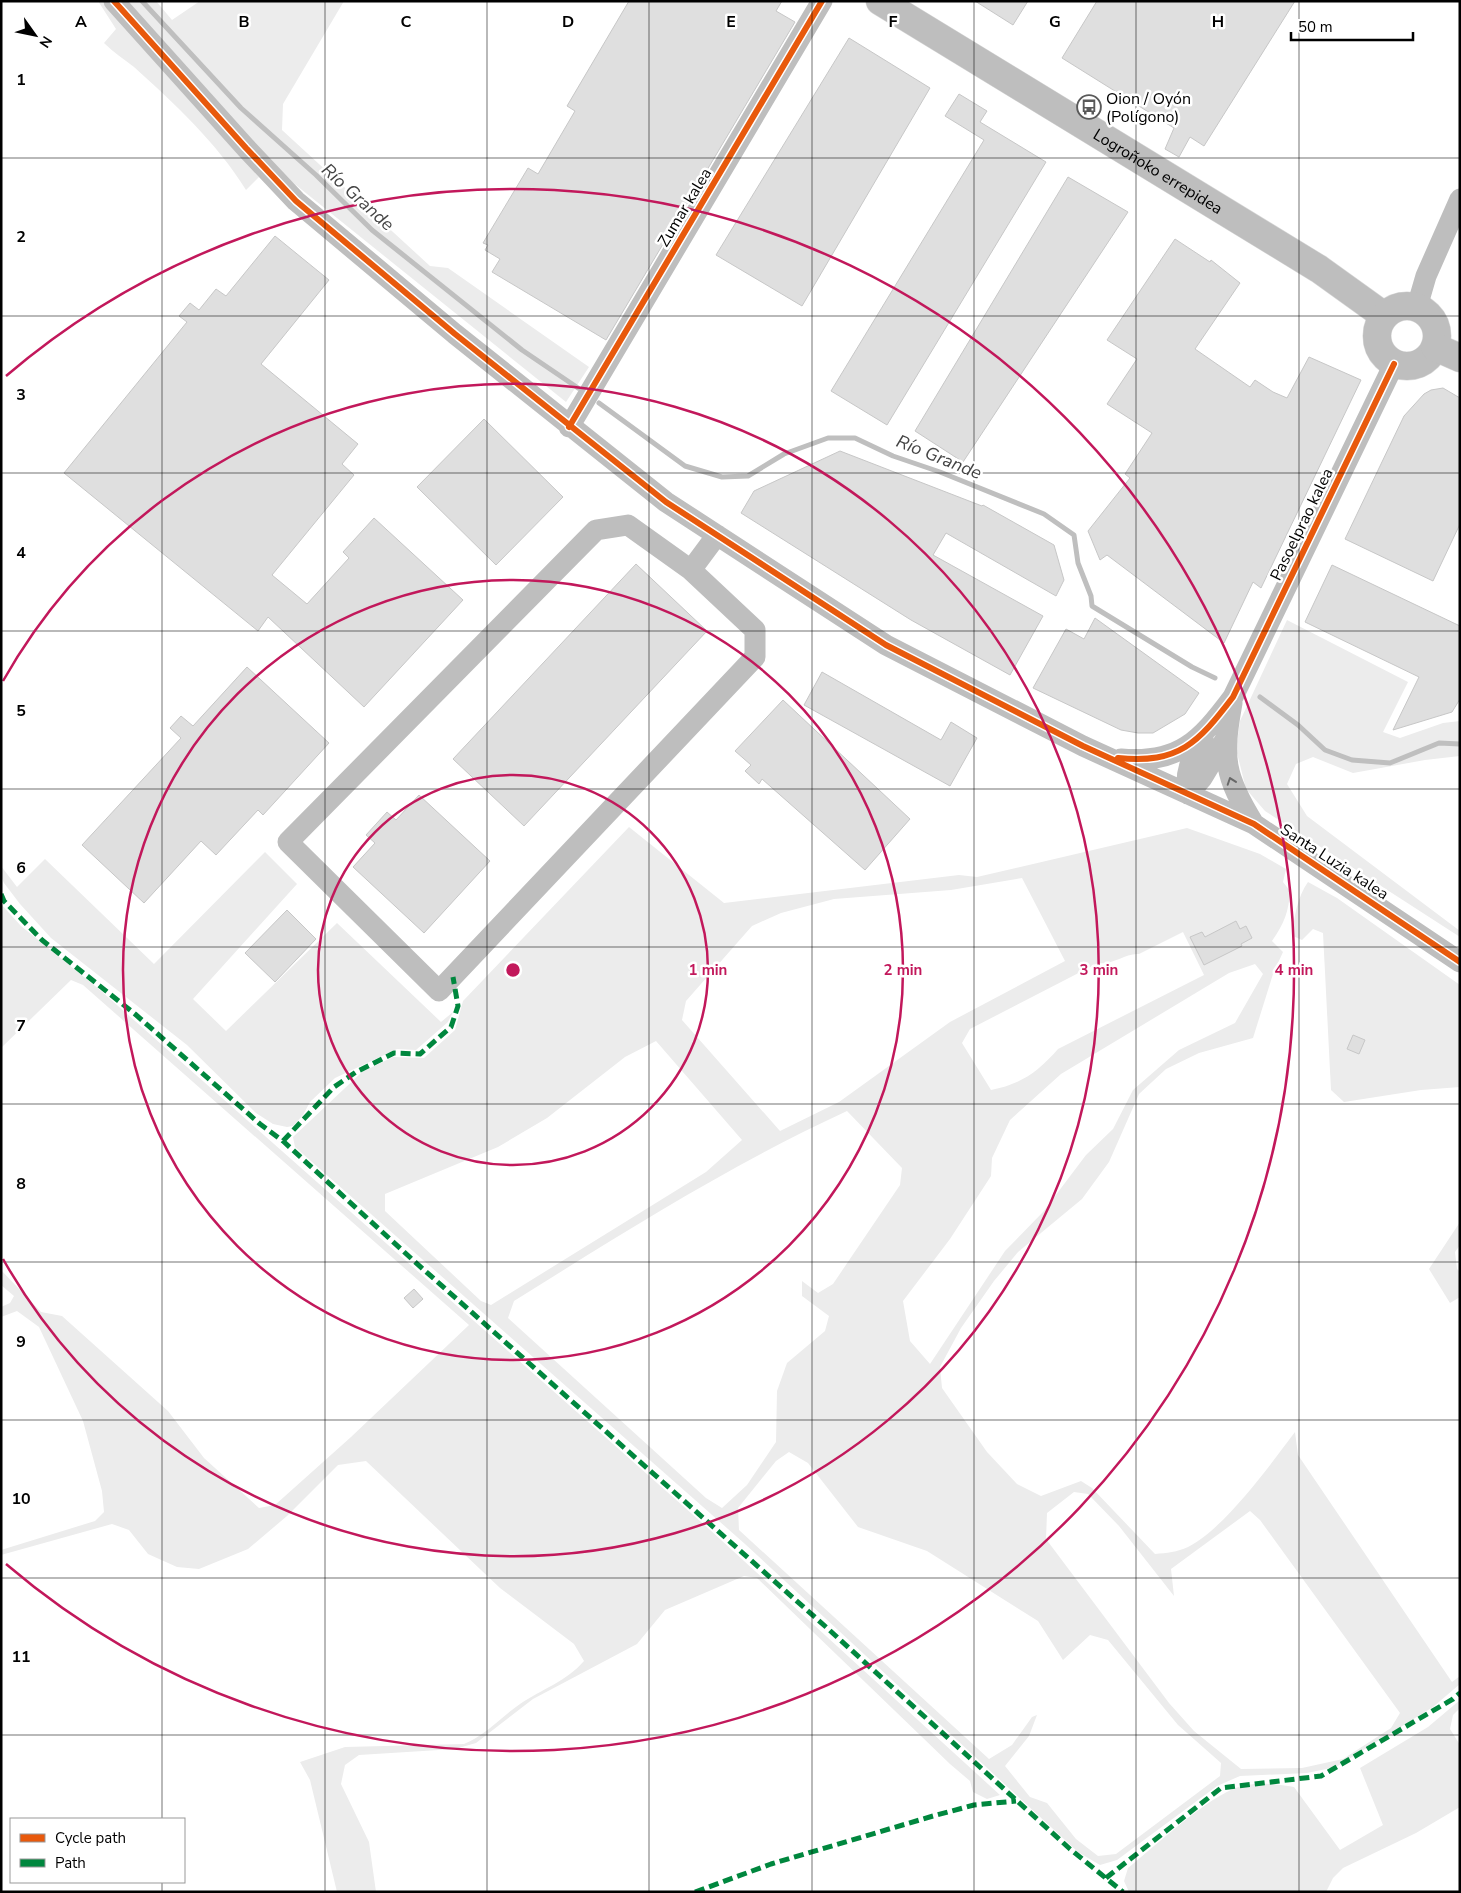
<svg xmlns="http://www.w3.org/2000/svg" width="1461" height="1893" viewBox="0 0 1461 1893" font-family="'Nunito Sans',sans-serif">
<rect width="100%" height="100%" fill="#fff"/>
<path fill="#ececec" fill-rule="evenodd" d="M98 1H106L259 177 246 190C217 143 175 104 134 67 124 59 113 52 104 43L116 29Z
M125 1H156L172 20 200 1H344L283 104 282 130 430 266 448 268 589 367 566 402 271 165Z
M1287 620 1408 682 1383 732 1400 738 1443 723 1460 721V756L1425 760 1353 773 1313 757 1296 764 1287 784 1307 816 1460 931V937L1265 811 1246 789 1236 749 1240 721Z
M629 827 724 903 959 875 977 877 1187 828 1260 854 1286 869 1283 882 1290 891C1289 911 1284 924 1272 941L1283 952 1273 974 1253 1038 1199 1053 1166 1069 1139 1094 1109 1162 1082 1199 1018 1252 994 1281 961 1328 940 1367 942 1388 987 1452 1017 1484 1041 1496 1081 1481 1092 1488 1155 1554C1167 1553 1177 1552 1188 1547 1224 1529 1270 1465 1295 1432L1298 1455 1452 1682 1460 1676V1684L1433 1707 1336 1767 1307 1773 1240 1776 1217 1786 1117 1860 1100 1865 1078 1852 745 1544 295 1147 293 1137 362 1072 393 1057 424 1058 455 1030 463 1001ZM1022 878 1065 961 950 1022 839 1102 780 1131 682 1020 686 1001 752 926 781 913 834 899 951 890ZM1183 932 1204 975 1058 1049C1038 1072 1021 1084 991 1090L962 1043 970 1029 1098 963C1115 965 1124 953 1139 954ZM1255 964 1263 974 1235 1023 1179 1050 1133 1090 1113 1129 1086 1155 1043 1212 1005 1251 930 1364 910 1341 903 1301 950 1239 991 1176 992 1158 1010 1120 1061 1074 1229 973ZM656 1041 742 1140 706 1172 491 1305 481 1301 385 1211V1194L498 1147 547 1118 625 1057ZM847 1111 902 1168 900 1185 833 1284 818 1293 802 1281V1296L829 1316 825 1331 787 1363 777 1391 776 1442 747 1485 722 1508 706 1498 508 1318 514 1301C623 1233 730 1165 847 1111ZM789 1452 808 1463 858 1527 927 1551 1038 1621 1063 1660 1090 1635 1108 1640 1178 1725 1221 1763 1220 1776 1116 1854 1098 1856 1076 1839 1047 1803 1030 1797 1005 1766 1029 1736 1037 1715 1032 1717 1012 1745 989 1759 739 1530 738 1508 776 1461ZM1074 1492 1088 1494 1119 1526 1174 1596 1171 1569 1250 1511 1260 1520 1400 1713 1391 1728 1343 1759 1302 1768 1241 1769 1194 1731 1169 1703 1046 1539 1047 1513Z
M265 852 297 884 193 999 226 1031 337 923 441 1022 453 1012 448 1022 416 1050 397 1049 335 1078 310 1102 303 1115 293 1126 287 1127 273 1124 256 1113 187 1045 51 938 20 904 4 883 1 876V866L17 887 45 859 154 964Z
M1308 882 1337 898 1460 985V1087L1421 1090 1344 1102 1331 1090 1323 933 1313 929 1302 940 1293 936C1293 918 1298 896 1308 882Z
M1 904 21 926 100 990 709 1529 1000 1795 987 1799 973 1792 970 1781 950 1764 757 1578 744 1576 665 1610 637 1644 533 1699 476 1743 455 1749 359 1755 345 1765 341 1784 369 1842 376 1892H337L310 1780 300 1762 345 1747 464 1744C486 1735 501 1717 520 1704 542 1689 567 1681 584 1661L574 1644 500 1588 366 1461 338 1465 287 1516 248 1549 199 1569 177 1567 148 1554 129 1530 112 1524 1 1555V1550L95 1521 104 1512 102 1491 83 1421 39 1327 17 1311 1 1317V1307L10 1303 14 1296 1 1285V1270L41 1312 62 1316 168 1411 204 1458 259 1508 275 1505 351 1437 469 1325 83 985 71 980 1 1048Z
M1460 1222V1245L1455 1252 1457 1269 1460 1272V1297L1450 1303 1429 1269Z
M1460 1700V1708L1453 1715 1450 1729 1460 1745V1807L1416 1833 1343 1868 1333 1878 1326 1892H1129L1124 1881 1128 1868C1159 1843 1198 1805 1233 1789 1252 1781 1275 1784 1294 1787L1340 1850 1383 1825 1360 1768 1428 1727Z"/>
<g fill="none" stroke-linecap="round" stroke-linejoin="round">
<path stroke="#bfbfbf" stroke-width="5" d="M142 1 241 108 316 175 372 230 522 350 578 388
M599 403 685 466 722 477 748 476 784 454 828 438H855L893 456 940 472 1044 514 1074 535 1078 563 1091 596 1092 606 1192 667 1215 678
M1260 697 1298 725 1325 750 1352 760 1390 763 1439 743 1460 744"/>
</g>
<path fill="#dfdfdf" stroke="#c7c7c7" d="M629 1H782L776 11 795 22 606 340 492 272 500 259 485 250 488 245 483 243 528 168 538 174 575 111 567 106Z
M975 1H1028L1013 25Z
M1097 1H1295L1204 146 1190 137 1179 157 1165 149 1174 128 1062 58Z
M849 38 930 88 802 306 716 255Z
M959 94 987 111 980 122 1046 162 887 425 831 391 984 140 945 116Z
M1068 177 1128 212 963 462 915 431Z
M275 236 329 280 261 364 358 444 342 464 354 475 272 575 307 604 349 558 343 552 374 518 463 600 364 707 268 617 258 631 64 473 187 322 179 316 190 303 199 310 216 289 226 296Z
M1175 239 1210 262 1211 260 1240 283 1195 349 1250 387 1255 380 1273 392 1287 398 1309 357 1361 380 1261 588 1253 582 1224 643 1107 555 1100 560 1088 531 1130 478 1125 474 1152 433 1107 404 1137 359 1107 340Z
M1443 388 1460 398V524L1433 581 1345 539 1404 416 1424 394 1431 390Z
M484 419 563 497 496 565 417 487Z
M840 451 982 506 983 505 1054 545 1064 580 1056 596 946 533 933 555 1043 616 1010 675 911 620 741 513 754 491Z
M636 564 707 631 524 826 453 759Z
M1332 565 1460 626V699L1452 712 1393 730 1419 677 1305 622Z
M1095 618 1199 693 1185 714 1153 733H1138L1121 730 1033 688 1066 629 1084 639Z
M247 667 329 743 263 815 258 810 216 855 201 841 144 903 82 845 181 738 170 728 181 716 193 726Z
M822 672 941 740 951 722 977 738 950 786 804 705Z
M783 700 910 819 865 870 762 779 759 784 745 771 751 765 735 751Z
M419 795 490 861 424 933 353 867 375 843 366 835 387 812 396 820Z
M287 910 316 939 275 982 245 953Z
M1236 921 1240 929 1246 926 1252 938 1241 944 1242 946 1204 965 1190 937 1202 932 1205 937Z
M1353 1035 1365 1040 1359 1054 1347 1049Z
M414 1289 423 1299 413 1308 404 1298Z"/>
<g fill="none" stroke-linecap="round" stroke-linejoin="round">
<g stroke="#dbdbdb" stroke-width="29">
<g id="major">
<path id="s1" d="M880 1 1319 269 1383 315"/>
<circle cx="1407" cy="336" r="30"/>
<path d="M1435 347 1460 358"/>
</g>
</g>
<path stroke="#bebebe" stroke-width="21" d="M114 1 246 148 296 201 455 334 666 502 886 645 1083 746 1254 824 1460 962
M1417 307 1426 276 1460 199
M569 427 822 1
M691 570 628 525 596 530 288 842 439 991 755 657V630L691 570 717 535
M1232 703C1222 758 1224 776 1254 824
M1121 759C1179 764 1200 741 1233 697L1394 364
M1188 794C1184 771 1192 758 1203 738
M1188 794 1202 778 1225 740"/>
<use href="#major" stroke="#bebebe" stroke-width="28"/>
<path stroke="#00873e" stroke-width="5" stroke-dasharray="10 5" stroke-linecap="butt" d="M1 894 4 901 42 940 135 1014 260 1124 283 1141 414 1261 826 1627 1070 1849 1123 1892
M283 1141 334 1087 356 1072 394 1053 420 1054 451 1027 458 1006 453 977
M1106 1878 1221 1788 1321 1776 1453 1699 1460 1693
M695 1892 771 1864 933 1816 974 1805 1016 1801"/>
<g stroke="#fff" stroke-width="9">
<path id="cycleway" d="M114 1 246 148 296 201 455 334 666 502 886 645 1083 746 1254 824 1460 962
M569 427 822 1
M1118 758C1179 764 1198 743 1233 697L1394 364"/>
</g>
<use href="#cycleway" stroke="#e8590c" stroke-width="6"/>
</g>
<defs><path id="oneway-chevron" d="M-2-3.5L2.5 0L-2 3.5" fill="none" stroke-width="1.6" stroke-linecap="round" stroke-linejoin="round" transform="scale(1.25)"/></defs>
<use stroke="#686868" href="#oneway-chevron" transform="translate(1231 781) rotate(-109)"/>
<path fill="none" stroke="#000" stroke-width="1" stroke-opacity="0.55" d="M162 1V1819M325 1V1892M487 1V1892M649 1V1892M812 1V1892M974 1V1892M1136 1V1892M1299 1V1892M1 158H1460M1 316H1460M1 473H1460M1 631H1460M1 789H1460M1 947H1460M1 1104H1460M1 1262H1460M1 1420H1460M1 1578H1460M1 1735H1460M162 1882V1892"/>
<g fill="none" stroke="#c2185b" stroke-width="2.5">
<circle cx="513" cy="970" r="195"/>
<circle cx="513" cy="970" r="390"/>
<path d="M3 681A586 586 0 1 1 3 1259"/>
<path d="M6 376A781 781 0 1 1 6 1564"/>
</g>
<defs>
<g id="bus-ring" transform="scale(1.25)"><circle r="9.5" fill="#fff" stroke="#595959" stroke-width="1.5"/><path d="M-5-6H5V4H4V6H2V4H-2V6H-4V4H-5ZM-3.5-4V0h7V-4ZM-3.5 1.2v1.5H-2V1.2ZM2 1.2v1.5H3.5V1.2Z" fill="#595959"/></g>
</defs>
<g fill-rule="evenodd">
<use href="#bus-ring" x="1089" y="107"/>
</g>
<g text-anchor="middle" stroke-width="5" stroke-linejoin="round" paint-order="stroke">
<g font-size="16" fill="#000" stroke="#fff" text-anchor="start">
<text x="1106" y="104">Oion / Oyón<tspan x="1106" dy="18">(Polígono)</tspan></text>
</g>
<g font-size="16" fill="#000" stroke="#fff">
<text dy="6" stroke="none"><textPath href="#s1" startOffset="326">Logroñoko errepidea</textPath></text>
<text transform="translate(684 207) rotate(-59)" y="6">Zumar kalea</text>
<text transform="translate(1301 524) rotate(-64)" y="6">Pasoelprao kalea</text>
<text transform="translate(1335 861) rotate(33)" y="6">Santa Luzia kalea</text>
</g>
<g font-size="18" font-style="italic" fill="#444" stroke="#fff">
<text transform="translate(358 197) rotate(42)" y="6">Río Grande</text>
<text transform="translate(939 457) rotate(22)" y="6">Río Grande</text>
</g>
</g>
<g font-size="16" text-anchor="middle" font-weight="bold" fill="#000" stroke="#fff" stroke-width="5" stroke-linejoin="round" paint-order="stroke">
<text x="81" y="27">A</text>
<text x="244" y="27">B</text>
<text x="406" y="27">C</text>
<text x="568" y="27">D</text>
<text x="731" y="27">E</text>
<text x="893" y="27">F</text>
<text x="1055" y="27">G</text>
<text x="1218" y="27">H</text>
<text x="21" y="85">1</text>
<text x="21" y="242">2</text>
<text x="21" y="400">3</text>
<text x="21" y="558">4</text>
<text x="21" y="716">5</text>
<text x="21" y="873">6</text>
<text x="21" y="1031">7</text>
<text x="21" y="1189">8</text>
<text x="21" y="1347">9</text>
<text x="21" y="1504">10</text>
<text x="21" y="1662">11</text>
</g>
<circle cx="513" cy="970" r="8" fill="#c2185b" stroke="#fff" stroke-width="2.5"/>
<g font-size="15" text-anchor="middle" font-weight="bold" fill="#c2185b" stroke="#fff" stroke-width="5" stroke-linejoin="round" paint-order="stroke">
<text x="708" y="975">1 min</text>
<text x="903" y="975">2 min</text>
<text x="1099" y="975">3 min</text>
<text x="1294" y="975">4 min</text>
</g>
<rect width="1461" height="1893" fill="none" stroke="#000000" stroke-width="5"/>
<rect x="10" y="1818" width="175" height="65" fill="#ffffff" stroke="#999999"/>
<rect x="20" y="1834" width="25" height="8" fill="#e8590c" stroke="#999999"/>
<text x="55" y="1843" font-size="15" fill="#000000">Cycle path</text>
<rect x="20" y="1859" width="25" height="8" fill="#00873e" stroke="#999999"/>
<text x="55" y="1868" font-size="15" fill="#000000">Path</text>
<g transform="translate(35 35) rotate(123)" stroke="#ffffff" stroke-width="4" paint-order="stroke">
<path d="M0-4L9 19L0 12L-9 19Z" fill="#000000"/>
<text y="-8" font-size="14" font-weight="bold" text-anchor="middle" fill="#000000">N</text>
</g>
<path d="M1291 32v8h122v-8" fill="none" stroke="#000000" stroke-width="2.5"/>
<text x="1298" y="32" font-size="15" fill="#000000" stroke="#ffffff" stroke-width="4" paint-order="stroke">50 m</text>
</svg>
